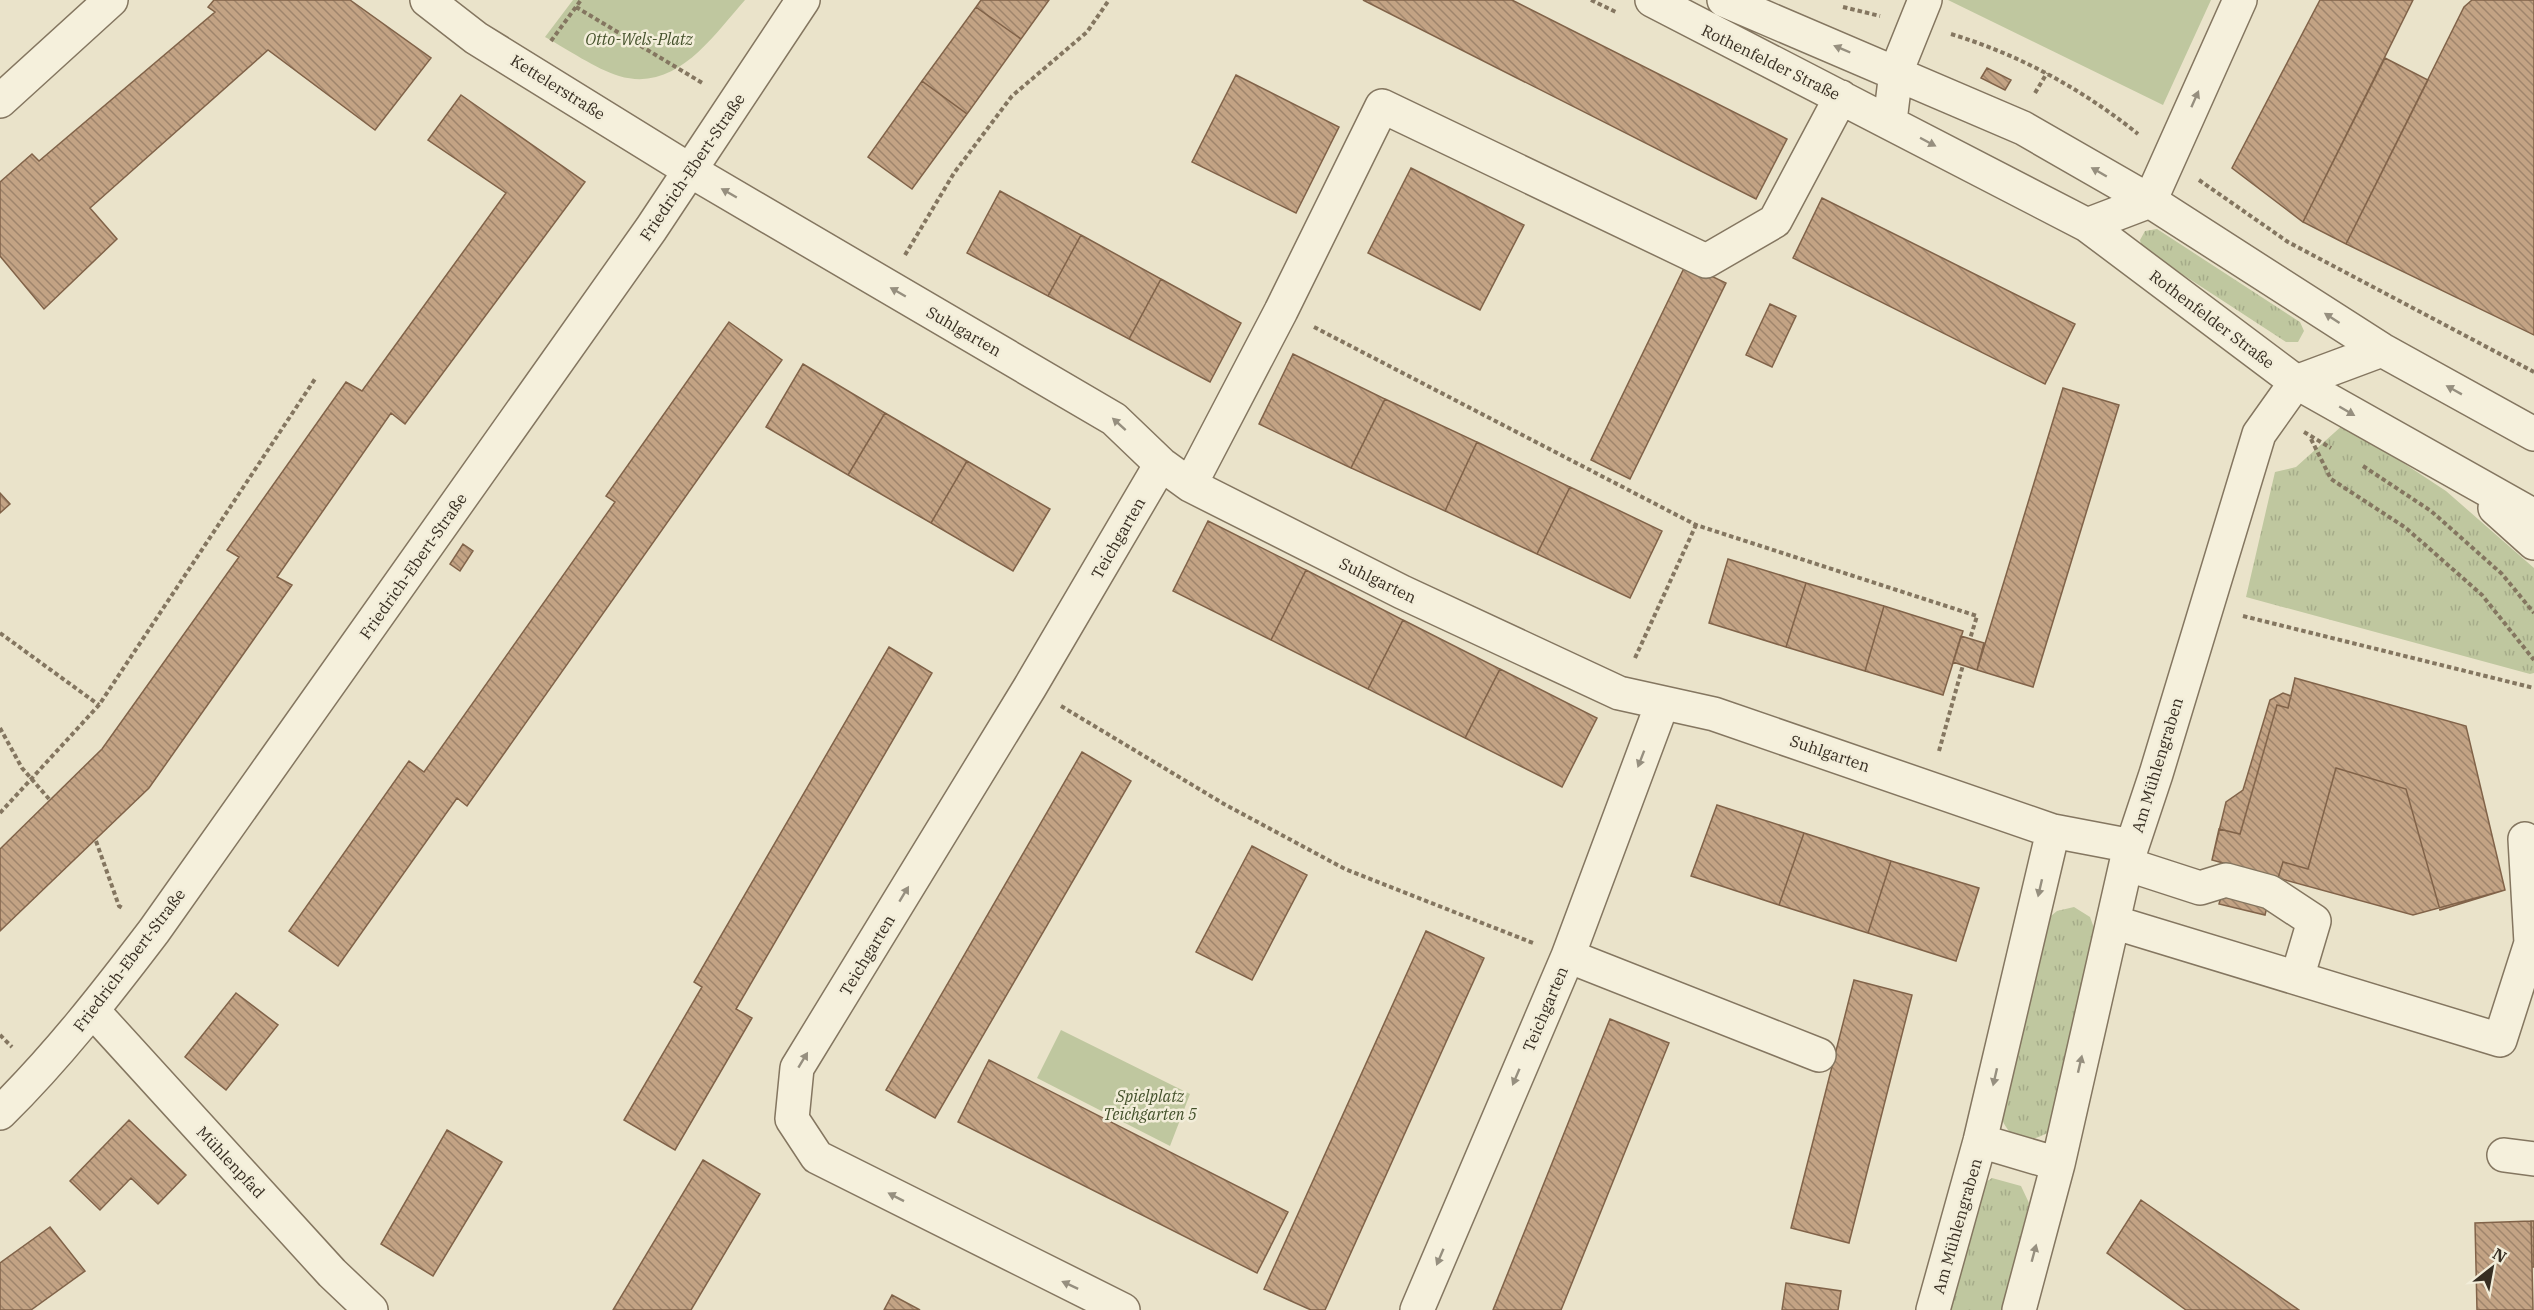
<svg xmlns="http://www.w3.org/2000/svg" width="2534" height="1310" viewBox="0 0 2534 1310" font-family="'IBM Plex Serif',serif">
<defs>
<pattern id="grass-tufts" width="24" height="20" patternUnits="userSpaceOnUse" patternTransform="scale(1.5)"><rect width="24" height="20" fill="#bfc79f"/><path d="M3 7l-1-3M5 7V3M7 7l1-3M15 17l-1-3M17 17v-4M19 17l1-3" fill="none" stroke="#a5ab89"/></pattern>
<pattern id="building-back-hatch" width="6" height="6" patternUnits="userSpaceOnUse" patternTransform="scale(1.5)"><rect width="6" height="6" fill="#c3a384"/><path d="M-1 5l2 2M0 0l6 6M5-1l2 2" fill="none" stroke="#9f856c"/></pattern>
</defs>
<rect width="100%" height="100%" fill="#eae3ca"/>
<path fill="url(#grass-tufts)" d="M2157 229 2300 322 2304 331 2298 342H2286L2142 248 2140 240 2145 231Z
M2344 424 2446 491 2534 568V673L2530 674 2246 597 2275 472 2296 467Z
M2074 907 2090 917 2097 936 2049 1132C2020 1148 2010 1139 1998 1111L2046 920 2057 911Z
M1992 1178 2021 1186 2029 1203 2002 1310H1944L1977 1188Z"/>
<path fill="#bfc79f" d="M573 0H745C712 37 676 93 619 76 596 69 567 49 545 37Z
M1948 0H2211L2163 105Z
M1061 1030 1190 1094 1170 1146 1037 1078Z"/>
<path fill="url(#building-back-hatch)" stroke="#816349" stroke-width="1.5" d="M214 0H350L431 58 375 130 268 50 90 208 117 239 44 309 0 256V182L32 154 39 161 215 12 208 7Z
M981 0H1049L1021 39 976 7Z
M1363 0H1512L1787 139 1756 199Z
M2320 0H2413L2303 222 2232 168Z
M2472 0H2534V335L2346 244 2464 7Z
M976 7 1021 39 967 114 922 81Z
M2385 58 2428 80 2346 244 2303 222Z
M1987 68 2011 80 2005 90 1981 78Z
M1236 75 1339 127 1296 213 1192 162Z
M922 81 967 114 912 189 868 157Z
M461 95 585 182 405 424 391 413 277 577 292 585 149 788 0 931V849L102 749 239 557 227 550 346 382 362 391 506 193 428 140Z
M1411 168 1524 225 1480 310 1368 253Z
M1000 191 1081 235 1048 296 967 253Z
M1822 198 2075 324 2045 384 1793 258Z
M1081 235 1161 279 1129 339 1048 296Z
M1686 264 1726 283 1630 479 1591 460Z
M1161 279 1241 323 1210 382 1129 339Z
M1770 304 1796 316 1772 367 1746 355Z
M729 322 782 360 467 806 457 798 338 966 289 931 409 761 424 772 615 502 606 496Z
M1293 354 1385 399 1351 468 1259 424Z
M803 364 885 413 848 475 766 427Z
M2063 388 2119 405 2033 687 1977 670Z
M1385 399 1477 442 1445 511 1351 468Z
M885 413 967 461 931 523 848 475Z
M1477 442 1570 487 1537 554 1445 511Z
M967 461 1050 509 1013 571 931 523Z
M1570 487 1662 531 1630 598 1537 554Z
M0 493 10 504 0 513Z
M1208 521 1306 570 1271 640 1173 591Z
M463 544 473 551 460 571 450 564Z
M1728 559 1806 583 1786 647 1709 623Z
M1306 570 1403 620 1368 689 1271 640Z
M1806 583 1884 606 1865 671 1786 647Z
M1884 606 1963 631 1943 695 1865 671Z
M1403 620 1500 669 1465 738 1368 689Z
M1961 636 1984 643 1977 670 1953 662Z
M889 647 932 673 736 1009 752 1018 675 1150 624 1120 702 987 694 982Z
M1500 669 1597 718 1562 787 1465 738Z
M2295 678 2466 726 2505 890 2440 910 2406 789 2336 768 2308 869 2283 862 2278 878 2212 860 2219 829 2240 834 2277 705 2288 708Z
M2295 678 2466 726 2505 890 2413 915 2212 860 2226 802 2243 790 2270 700 2283 693 2291 696Z
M1082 752 1131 781 935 1118 886 1090Z
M1717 805 1804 833 1779 905 1691 876Z
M1804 833 1891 861 1868 933 1779 905Z
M1252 846 1307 875 1252 980 1196 952Z
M1891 861 1979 888 1956 961 1868 933Z
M2274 876 2265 915 2219 904 2226 880Z
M1426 931 1484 958 1325 1310H1311L1264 1289Z
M1854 980 1912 995 1849 1243 1791 1228Z
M236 993 278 1025 226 1090 185 1057Z
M1610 1019 1669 1043 1561 1310H1493Z
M989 1060 1288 1212 1257 1273 958 1122Z
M129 1120 186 1175 158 1204 131 1178 100 1210 70 1181Z
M447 1130 502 1162 433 1276 381 1244Z
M703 1160 760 1194 691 1310H613Z
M2141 1200 2299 1310H2186L2107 1253Z
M2531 1221H2534V1267H2532Z
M2531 1221 2533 1310H2477L2475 1223Z
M50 1227 85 1271 31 1310H0V1263Z
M1786 1283 1841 1291 1838 1310H1782Z
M892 1295 920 1310H884Z"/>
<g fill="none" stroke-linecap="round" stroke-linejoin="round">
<g stroke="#847660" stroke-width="36">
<path id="minor" d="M427 0 476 38 691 171 1114 419 1161 464 1190 485 1402 592 1619 693 1714 714 2053 831 2132 846
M1652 0 2087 225 2296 382 2534 516
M1724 0 2023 128 2150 201 2382 350 2534 434
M0 101 111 0
M1890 121 1896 72 1925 0
M2150 201 2240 0
M2087 225 2150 201
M2296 382 2382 350
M1190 485 1281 311 1382 106 1706 261 1775 221 1841 97
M2495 508 2534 543
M2126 864 2200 888 2226 880 2270 892 2314 921 2297 978
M2113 922 2500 1040 2531 943 2525 839
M1568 956 1819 1055
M93 1011 332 1273 371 1310
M0 1113C57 1057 106 994 154 931L651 229 803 0
M1980 1141 2058 1164
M2504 1155 2534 1159
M1123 1310 817 1157 792 1119 797 1068 1030 687 1161 464
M1417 1310 1568 956 1662 704
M1933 1310 1980 1141 2053 831
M2019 1310 2058 1164 2126 864 2156 774 2259 434 2296 382"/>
</g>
<path stroke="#847660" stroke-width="4" stroke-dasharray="4.5 3" stroke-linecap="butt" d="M1591 0 1618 13
M576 7 704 84
M1843 7 1880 16
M1951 34C2020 55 2082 89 2138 134
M551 41 581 0
M2035 93 2047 73
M2199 180 2288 242 2534 372
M905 255 954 173 1012 96 1087 32 1109 0
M1314 327 1696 525 1977 616 1970 639
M2304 432 2331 448
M2311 439 2331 479 2406 528 2482 595 2534 660
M2363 466 2431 511 2502 574 2534 613
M2243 616 2534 688
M0 633 99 705
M1635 658 1696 525
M1061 706 1224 804 1345 869 1533 943
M0 728 22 768 49 799
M1939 751 1963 665
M0 813 99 705 315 379
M96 841 119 906 124 909
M0 1035 12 1047"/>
<use href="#minor" stroke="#f5f0dc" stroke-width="33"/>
</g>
<defs><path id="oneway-solid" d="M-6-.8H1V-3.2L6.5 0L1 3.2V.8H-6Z" transform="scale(1.5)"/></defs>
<g fill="#968f7f">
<use href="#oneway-solid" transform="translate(1842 49) rotate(-157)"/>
<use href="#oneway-solid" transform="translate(2195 99) rotate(-66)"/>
<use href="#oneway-solid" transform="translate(1928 142) rotate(28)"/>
<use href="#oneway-solid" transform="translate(2099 172) rotate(-150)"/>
<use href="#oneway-solid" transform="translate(729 193) rotate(-150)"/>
<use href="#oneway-solid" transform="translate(898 292) rotate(-150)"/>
<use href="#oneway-solid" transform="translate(2332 318) rotate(-147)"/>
<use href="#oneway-solid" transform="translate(2454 390) rotate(-151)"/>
<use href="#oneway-solid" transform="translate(2347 411) rotate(30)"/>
<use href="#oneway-solid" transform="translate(1119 424) rotate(-138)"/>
<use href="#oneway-solid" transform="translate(1641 759) rotate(111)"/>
<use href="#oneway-solid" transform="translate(2040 888) rotate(103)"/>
<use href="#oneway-solid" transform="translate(904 894) rotate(-59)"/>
<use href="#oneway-solid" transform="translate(803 1060) rotate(-59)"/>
<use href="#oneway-solid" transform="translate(2080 1064) rotate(-77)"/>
<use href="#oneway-solid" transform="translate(1516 1077) rotate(113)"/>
<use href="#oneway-solid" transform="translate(1995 1077) rotate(103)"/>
<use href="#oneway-solid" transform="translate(896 1197) rotate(-153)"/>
<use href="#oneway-solid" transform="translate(2034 1253) rotate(-75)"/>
<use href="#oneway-solid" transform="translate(1440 1257) rotate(113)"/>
<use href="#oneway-solid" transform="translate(1070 1285) rotate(-155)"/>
</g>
<g text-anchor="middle" stroke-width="5" stroke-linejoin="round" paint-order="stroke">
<g font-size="16" font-style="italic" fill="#44512b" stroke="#f2edd9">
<text x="639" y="45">Otto-Wels-Platz</text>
<text x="1150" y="1102">Spielplatz<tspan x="1150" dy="18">Teichgarten 5</tspan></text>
</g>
<g font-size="16" fill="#372e22" stroke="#f2edd9">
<text transform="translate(1771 62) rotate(26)" y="6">Rothenfelder Straße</text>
<text transform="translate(558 87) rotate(32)" y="6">Kettelerstraße</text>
<text transform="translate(692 167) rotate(-56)" y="6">Friedrich-Ebert-Straße</text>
<text transform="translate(2212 319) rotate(37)" y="6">Rothenfelder Straße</text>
<text transform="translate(964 331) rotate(30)" y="6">Suhlgarten</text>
<text transform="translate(1118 538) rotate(-60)" y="6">Teichgarten</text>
<text transform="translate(413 566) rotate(-55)" y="6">Friedrich-Ebert-Straße</text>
<text transform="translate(1378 580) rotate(26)" y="6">Suhlgarten</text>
<text transform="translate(1830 753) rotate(19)" y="6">Suhlgarten</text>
<text transform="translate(2157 765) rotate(-73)" y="6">Am Mühlengraben</text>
<text transform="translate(867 955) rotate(-59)" y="6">Teichgarten</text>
<text transform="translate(129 960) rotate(-53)" y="6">Friedrich-Ebert-Straße</text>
<text transform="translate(1545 1009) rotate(-67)" y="6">Teichgarten</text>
<text transform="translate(231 1162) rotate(47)" y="6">Mühlenpfad</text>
<text transform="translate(1957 1226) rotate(-74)" y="6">Am Mühlengraben</text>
</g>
</g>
<g transform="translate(2492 1268) rotate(31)" stroke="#f2edd9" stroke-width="4.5" paint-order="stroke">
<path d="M0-4.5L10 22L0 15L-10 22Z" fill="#372e22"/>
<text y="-9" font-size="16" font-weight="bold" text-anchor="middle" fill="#372e22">N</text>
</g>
</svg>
